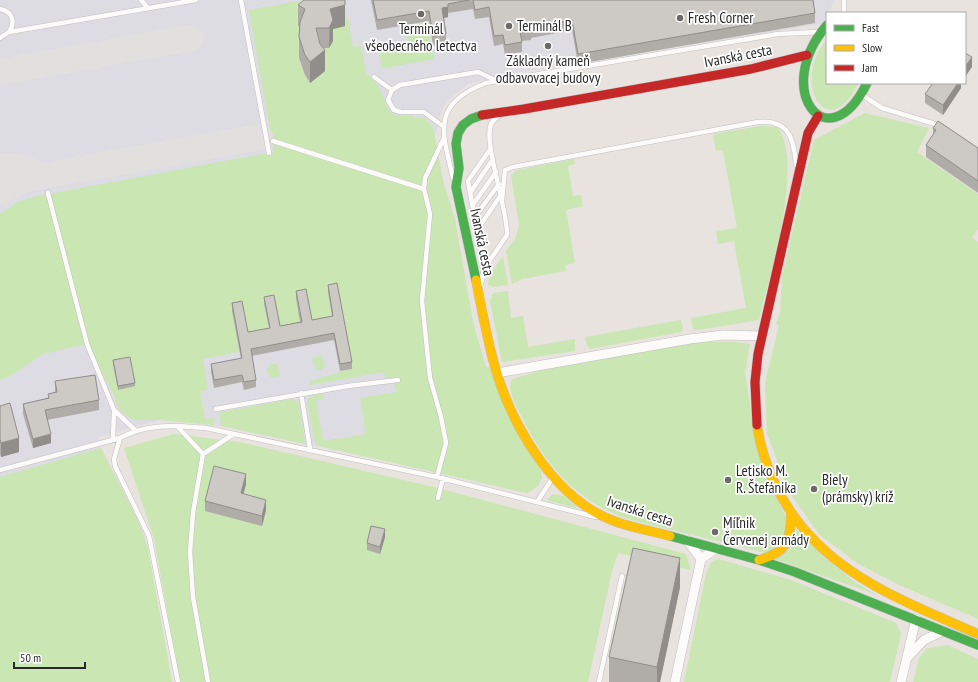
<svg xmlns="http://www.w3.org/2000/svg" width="978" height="682" viewBox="0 0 978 682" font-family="'PT Sans Narrow',sans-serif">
<rect width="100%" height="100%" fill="#e8e3de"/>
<path fill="#dddce2" d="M0 0H835L822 24 515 73 468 84 448 100 442 110 435 136 443 181 455 219 473 323 486 367H490L505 410 542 478 533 490 527 493 436 471 221 426 160 420 98 437 101 448 133 509 145 536 148 549 172 682H0Z"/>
<path fill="#c9e6b3" d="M304 0 305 29 300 43 299 58 305 75 310 83 326 70C323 65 318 59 319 53 321 39 336 26 345 17H348L353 47 361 46 366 73 379 87 389 111 395 115 412 114 413 117 425 118 433 127 443 181 455 219 473 323 486 367H490L505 410 517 432 541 470 542 478 538 486 527 493 319 446 315 441 307 403C309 394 315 395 323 394L325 398 316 400 323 441 366 434 360 398 397 392 395 385 385 378 384 372 309 385 310 381 351 369 328 293 333 323 312 327 296 298 302 329 280 333 264 305 270 335 239 352 203 359 208 390 200 391 205 419 214 418V425L160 420H133L119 410 113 393 87 344 43 354 10 376 0 380V214L17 202 38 196 274 152 249 10Z
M427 22 434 59 380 69 382 67 378 47 408 42 405 26Z
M827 39V83H858C830 146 789 84 827 39Z
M865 113 929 128 917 152 978 194V229L972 237 978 242V619L897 584 857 563 820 535 788 491 767 433 765 383 779 325 776 324 780 312 782 277 814 140Z
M760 126 778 127C804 167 770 273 759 320L697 330 693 329 691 318 746 308 734 241 718 244 716 231 737 228 723 150 716 151 713 134Z
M574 159 575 164 568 166 573 196 581 195 583 206 566 210 575 263 565 265 566 271 522 279 512 284 506 251 516 237 519 225 511 175 518 170Z
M503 256 508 285 492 287 491 285 488 286C489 273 496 266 503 256Z
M508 291 511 318 523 316 528 347 575 339V351L502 362 490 301 493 293Z
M681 320 683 329 681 332 590 349 587 345 585 337Z
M699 342H735L750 344 745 373 752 418 774 492 786 517 788 532 777 546 765 553C735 545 706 538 676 531 658 526 638 523 620 516 578 500 545 464 525 423 519 410 506 393 512 379L553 367Z
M320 356 324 360 325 366 321 370H316L312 358Z
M271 364H277L280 376 272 378 268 374 267 369Z
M292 399 299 403 305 444 221 426 219 414 221 412Z
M174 434 240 442 434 487 686 554 691 570 618 553 612 571 588 682H180L154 539 124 448Z
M101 448C117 482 138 513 148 549L172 682H0V477Z
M553 494 564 496 576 506 577 508 549 501 548 498Z
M796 529 825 558 856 583 878 595 774 559C786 552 798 545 796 529Z
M719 559 791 580 896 623 901 634 890 682H684L706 574 711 562Z
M948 645 978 659V682H913L919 658 927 648Z"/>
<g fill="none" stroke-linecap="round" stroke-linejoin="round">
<path stroke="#e2e0de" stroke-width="26" d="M0 72 190 38
M0 166C14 165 28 167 39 177
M0 191 25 179 260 137"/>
<g stroke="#c1bfc0" stroke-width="5.5">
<path id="lane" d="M141 0 148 8
M241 0 269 153
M844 0V13
M0 9C12 11 16 22 9 32L0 38
M9 32 196 0
M374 77 392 90
M862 95 882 108 935 124 939 127
M444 127 424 112H401L394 110 388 100 392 90 400 85 478 72 497 81
M273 141 424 189
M453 178C442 131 431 104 486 83L778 34 819 32
M48 193 87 344 114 410
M470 193 493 159
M502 200 505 170 513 167 758 122C789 119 794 139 796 165
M472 206 496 172
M474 218 499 184
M477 230 501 195
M484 269 468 181 491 148
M481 284 484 269 507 235C508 209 483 144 491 124 493 120 497 118 500 115
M301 393 310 449
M216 409 348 386 398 380
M120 438 114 459 115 466 149 536 178 682
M113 439 114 410 135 430
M203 454 177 426 206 428 437 477 596 517
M0 470 120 438C139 428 156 426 177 426
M437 477 446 443 441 417 430 378 422 301 430 214 424 189 425 178 444 138
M438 498 443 478
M537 502 552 479
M208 682 193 597 190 552 193 513 203 454 234 434
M599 682 622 576"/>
</g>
<g stroke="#c1bfc0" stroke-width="10">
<path id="street" d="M497 373 690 339 723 335 762 336
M687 540 701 559
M907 658 924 640 943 631
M675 682 701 559 717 548
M901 682 916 619"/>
</g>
<g stroke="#c1bfc0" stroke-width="10">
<path id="fast" d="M827 25C771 90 828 163 867 83
M476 280 456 187 459 168 456 144 458 133 463 125 471 119 482 115
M670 536 759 560 795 572 978 645"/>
</g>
<g stroke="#c1bfc0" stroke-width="10">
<path id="slow" d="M476 280C481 306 486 333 493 360 509 421 552 498 614 521 632 528 652 531 670 536
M757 425C760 446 767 467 776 486 816 570 899 599 978 634
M759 560C787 552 791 541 791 513"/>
</g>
<g stroke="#c1bfc0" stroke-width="10">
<path id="jam" d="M482 115 524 109 751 69 807 55
M757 425 755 382 758 354 808 133 818 116"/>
</g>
<use href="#lane" stroke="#fcfbfa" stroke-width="4.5"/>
<use href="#street" stroke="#fcfbfa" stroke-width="9"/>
<use href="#fast" stroke="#4caf50" stroke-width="9"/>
<use href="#slow" stroke="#ffc107" stroke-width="9"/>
<use href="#jam" stroke="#c62828" stroke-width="9"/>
</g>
<path fill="#b0ada9" d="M371 0H813L815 13V23L578 64 572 30 531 38V40L522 41V52L505 55 503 44 494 46 489 17 475 19 473 9 448 13V17L444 18 446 34V44L433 46 429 21 377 30Z
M298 5 345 26 333 29V41L329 48H323L325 71 310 83 305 75 299 58V26H298Z
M961 83V88L943 115 925 103V94Z
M933 128 978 148V193L926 157V145L933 135Z
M328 285 352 362V369L340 371 334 340 252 356 256 380V387L244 390 242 382 214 388 211 372V364L241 359 232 311V303L248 332 269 328 264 304V297L280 326 300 322 296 298V291L312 320 332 316 328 292Z
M113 360 135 383V386L118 390 113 364Z
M55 381 99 400V410L47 420 51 443 33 448 23 414V404L48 398V394L55 392Z
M0 406 19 452 1 457 0 454Z
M246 484 243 494 266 510 262 526 205 511V501Z
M385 537 380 554 367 550V543Z
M680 587 660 682H609V657Z"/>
<path fill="#908d8a" d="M345 0V26L333 29V41L329 48 330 9Z
M448 7V17L442 18V8Z
M325 50V71L310 83V62Z
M972 57V67L965 77V67Z
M958 83H961V88L943 115V105Z
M51 434V443L33 448V439Z
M19 438V452L1 457V443Z
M246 474V484L241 503V493Z
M266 500V510L262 526V516Z
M385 529V537L380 554V547Z
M680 558V587L660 682H657V667Z"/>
<path fill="#cdc9c5" stroke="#908d8a" d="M304 0H345V5L330 9 333 20 329 28H316L320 44 325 50 310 62 305 55 299 37 300 22 305 9 298 5Z
M373 0H469L448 4V7L442 8 446 34 433 36 429 11 377 20Z
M473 0H813L815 13 578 54 572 20 531 28V30L520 32 522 42 505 45 503 35 494 36 489 7 475 10Z
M965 53 972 57 965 67Z
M933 83H958L943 105 925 94Z
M938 121 978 148V181L926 145 936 130 933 128Z
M337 283 352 362 340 364 334 333 251 349 256 380 244 382 242 375 214 380 211 364 242 358 232 303 242 301 248 332 270 328 264 297 274 295 280 326 302 322 296 291 306 289 312 320 333 316 328 285Z
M130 357 135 383 118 386 113 360Z
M95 375 99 400 45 410 51 434 33 439 23 404 49 398 48 394 57 392 55 381Z
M10 403 19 438 1 443 0 439V406Z
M214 466 246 474 241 493 266 500 262 516 205 501Z
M371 526 385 529 380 547 367 543Z
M633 548 680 558 657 667 609 657Z"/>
<g fill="#6c6a68" stroke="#fff" stroke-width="1.5">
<circle cx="421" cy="14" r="4"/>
<circle cx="680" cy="18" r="4"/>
<circle cx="509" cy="26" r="4"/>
<circle cx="548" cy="46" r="4"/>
<circle cx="728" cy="480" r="4"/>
<circle cx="814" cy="489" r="4"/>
<circle cx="715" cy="532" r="4"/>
</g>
<g text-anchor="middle" stroke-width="3.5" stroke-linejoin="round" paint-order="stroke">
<g font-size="15" fill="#292929" stroke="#fff" text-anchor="start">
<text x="688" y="23">Fresh Corner</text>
<text x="517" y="31">Terminál B</text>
<text x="421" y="34" text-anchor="middle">Terminál<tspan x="421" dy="17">všeobecného letectva</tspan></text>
<text x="548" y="66" text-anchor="middle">Základný kameň<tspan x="548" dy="17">odbavovacej budovy</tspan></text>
<text x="736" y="476">Letisko M.<tspan x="736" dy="17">R. Štefánika</tspan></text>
<text x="822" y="485">Biely<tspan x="822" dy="17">(prámsky) kríž</tspan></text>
<text x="723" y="528">Míľnik<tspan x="723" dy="17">Červenej armády</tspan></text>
</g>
<g font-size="15" fill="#292929" stroke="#fff">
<text transform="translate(738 56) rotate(-11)" y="5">Ivanská cesta</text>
<text transform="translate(482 242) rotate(78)" y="5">Ivanská cesta</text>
<text transform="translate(640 511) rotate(18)" y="5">Ivanská cesta</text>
</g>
</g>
<rect x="826" y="12" width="140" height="72" fill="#ffffff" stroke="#a9a9a9"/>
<rect x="834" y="25" width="20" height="6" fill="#4caf50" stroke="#a9a9a9"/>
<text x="862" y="32" font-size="12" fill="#292929">Fast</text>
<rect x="834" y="45" width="20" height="6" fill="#ffc107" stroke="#a9a9a9"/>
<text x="862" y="52" font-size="12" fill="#292929">Slow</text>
<rect x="834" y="65" width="20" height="6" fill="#c62828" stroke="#a9a9a9"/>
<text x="862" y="72" font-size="12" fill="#292929">Jam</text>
<path d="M14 662v6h71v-6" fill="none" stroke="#292929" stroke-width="2"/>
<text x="20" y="662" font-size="12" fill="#292929" stroke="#ffffff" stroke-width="3" paint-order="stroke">50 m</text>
</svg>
